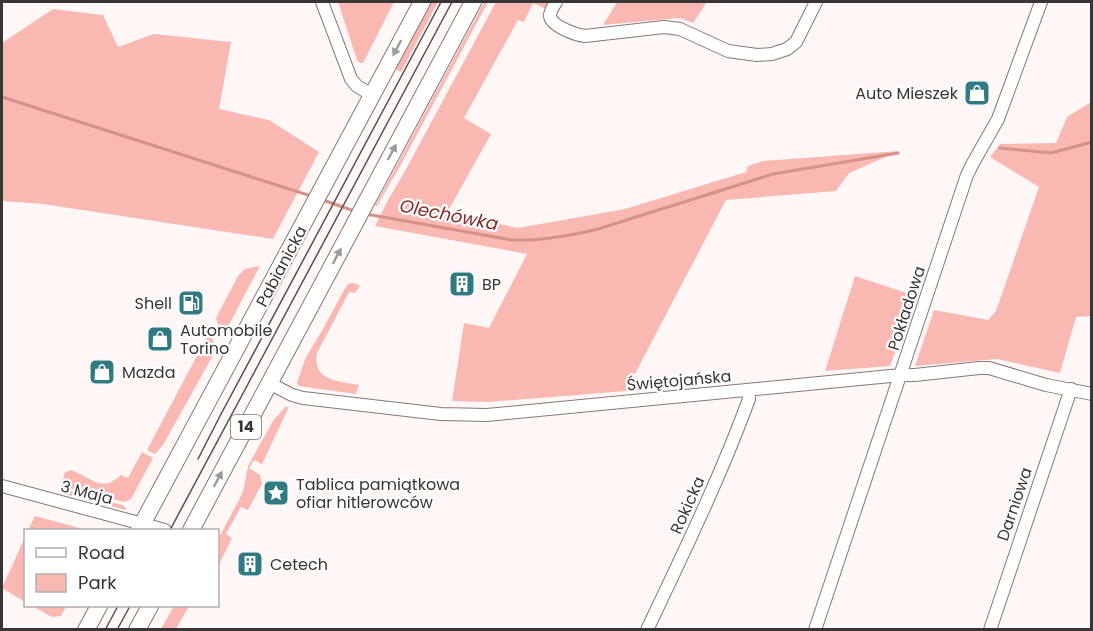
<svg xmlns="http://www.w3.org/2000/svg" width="1093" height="631" viewBox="0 0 1093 631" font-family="Poppins,sans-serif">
<rect width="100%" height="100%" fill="#fef7f6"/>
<path fill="#fab8b3" d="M338 2H394L363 63H360L357 60Z
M431 2H438L401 72 395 69Z
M484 2H488L399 168 377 206H375Z
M496 2H550L546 9 533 3 524 22 518 20 464 118 491 134 447 213 518 228 625 209 746 172 748 166 763 161 899 151 849 173 836 191 726 200 626 391 489 402 452 401 464 323 489 328 527 254 375 226 387 202 405 171Z
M617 2H707L693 23 680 18 603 25Z
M53 9 103 15 118 47 154 34 231 42 219 109 269 120 319 152 273 239 43 204 2 201V43Z
M1091 102V316L1076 317 1060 373 997 359 915 366 934 310 988 320 996 311 1039 187 990 157 1000 144 1056 143 1067 117Z
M260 266 222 338 216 318 218 314 238 276 245 269Z
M855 276 916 296 890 366 825 371Z
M351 283H354L360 286 355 293 349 292 317 353C312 381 338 381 359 385L356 394 299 386 297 383 305 359 323 329 344 290 348 284Z
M210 331 216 350 163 445 155 454 147 450Z
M285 407H289L262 464 254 460 249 468 260 475 262 484 248 510 241 507 226 534 232 538 218 567V539L241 496 244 488 247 470 248 469V466L273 421Z
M142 452 153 458 131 499 124 502 61 486 65 472 71 470C91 477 101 494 121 475L128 478Z
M59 488 122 505 126 508V510L61 493Z
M35 516 87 530H28Z
M25 537V602L2 588Z
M32 606H80L79 608 66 607 61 616 52 617Z
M174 606H189L176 629H161Z"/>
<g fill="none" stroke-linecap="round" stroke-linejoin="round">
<path stroke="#d8908a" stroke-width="3" d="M2 97 311 196
M1000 148 1051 153 1092 142
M323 200 354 211
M366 214 512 240C541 241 570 236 598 229L773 174 898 153"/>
<g stroke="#837978" stroke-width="14">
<path id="minor" d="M322 2 351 79 357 86 372 95
M556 2C554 5 550 12 550 16 551 26 576 35 585 36L664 27 680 29 728 51 757 55 772 54 787 49 796 42 816 2
M269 383 292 395 303 398 441 414 487 415 901 375H915L979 368H989L1046 385 1092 394
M2 486 165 530
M647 630C683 554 720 478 749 399V391
M815 630 967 175 973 163 998 119 1041 2
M990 630 1071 389"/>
</g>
<g stroke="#837978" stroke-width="18">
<path id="major" d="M139 530 422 2
M191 530 473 2
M86 630 99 606
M137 630 150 606"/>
</g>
<use href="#minor" stroke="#fff" stroke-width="12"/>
<use href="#major" stroke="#fff" stroke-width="16"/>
<path stroke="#555050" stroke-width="1.5" d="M198 459 220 416 441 2
M170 530 452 2
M105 630 118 606
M117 630 130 606"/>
</g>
<defs><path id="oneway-solid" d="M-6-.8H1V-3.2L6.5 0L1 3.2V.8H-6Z" transform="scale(1.5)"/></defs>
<g fill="#9c9a9a">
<use href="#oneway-solid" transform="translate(397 48) rotate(118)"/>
<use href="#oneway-solid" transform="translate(392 152) rotate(-62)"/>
<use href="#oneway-solid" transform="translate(337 256) rotate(-62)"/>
<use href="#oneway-solid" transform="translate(218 479) rotate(-62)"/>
</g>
<defs>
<g id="shop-square" transform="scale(1.35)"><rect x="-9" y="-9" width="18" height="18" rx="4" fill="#327a82" stroke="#fff"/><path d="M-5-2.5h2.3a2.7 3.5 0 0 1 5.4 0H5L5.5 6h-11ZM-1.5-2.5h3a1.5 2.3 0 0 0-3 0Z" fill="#fff"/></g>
<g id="building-square" transform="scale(1.35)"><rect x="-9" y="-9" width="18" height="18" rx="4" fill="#327a82" stroke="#fff"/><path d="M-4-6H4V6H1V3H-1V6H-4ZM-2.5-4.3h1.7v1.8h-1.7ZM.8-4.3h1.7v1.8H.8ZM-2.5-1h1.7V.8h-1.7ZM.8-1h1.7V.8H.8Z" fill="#fff"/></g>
<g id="fuel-square" transform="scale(1.35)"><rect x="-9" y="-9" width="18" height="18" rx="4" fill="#327a82" stroke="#fff"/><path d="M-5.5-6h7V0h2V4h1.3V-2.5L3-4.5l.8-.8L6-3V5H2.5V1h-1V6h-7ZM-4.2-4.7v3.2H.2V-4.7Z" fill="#fff"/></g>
<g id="sight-square" transform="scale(1.35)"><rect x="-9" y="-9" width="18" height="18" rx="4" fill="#327a82" stroke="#fff"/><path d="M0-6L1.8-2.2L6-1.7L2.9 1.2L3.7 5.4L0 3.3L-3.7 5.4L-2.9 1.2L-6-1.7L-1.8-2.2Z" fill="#fff"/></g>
</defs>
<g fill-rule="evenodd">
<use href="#shop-square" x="977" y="93"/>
<use href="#building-square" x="462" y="284"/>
<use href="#fuel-square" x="191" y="303"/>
<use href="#shop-square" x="160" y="339"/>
<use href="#shop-square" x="102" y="372"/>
<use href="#sight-square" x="276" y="493"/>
<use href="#building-square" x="250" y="564"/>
</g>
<g text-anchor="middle" stroke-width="4.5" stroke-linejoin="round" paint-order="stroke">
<rect fill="#fff" stroke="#757272" stroke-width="1.5" x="231" y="415" width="30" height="24" rx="4.5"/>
<g font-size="15" font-weight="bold" fill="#3a3535">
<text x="246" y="432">14</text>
</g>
<g font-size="16" fill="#3a3535" stroke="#fff" text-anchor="start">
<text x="958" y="99" text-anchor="end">Auto Mieszek</text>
<text x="482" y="290">BP</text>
<text x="172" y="309" text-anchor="end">Shell</text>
<text x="180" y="336">Automobile<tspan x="180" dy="18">Torino</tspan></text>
<text x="122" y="378">Mazda</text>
<text x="296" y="490">Tablica pamiątkowa<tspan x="296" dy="18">ofiar hitlerowców</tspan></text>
<text x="270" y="570">Cetech</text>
</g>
<g font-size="16" fill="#3a3535" stroke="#fff">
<text transform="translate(281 266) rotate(-62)" y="6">Pabianicka</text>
<text transform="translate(906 308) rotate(-72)" y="6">Pokładowa</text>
<text transform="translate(679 380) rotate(-5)" y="6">Świętojańska</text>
<text transform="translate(87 492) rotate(15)" y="6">3 Maja</text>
<text transform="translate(1014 504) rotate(-71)" y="6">Darniowa</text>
<text transform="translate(687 505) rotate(-66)" y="6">Rokicka</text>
</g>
<g font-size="18" font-style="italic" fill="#832d2c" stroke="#fff">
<text transform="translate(449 215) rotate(11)" y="6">Olechówka</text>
</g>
</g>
<rect width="1093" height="631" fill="none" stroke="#3a3535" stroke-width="6"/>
<rect x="24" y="529" width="195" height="78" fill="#ffffff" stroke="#b0aeae" stroke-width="1.5"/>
<rect x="36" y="548" width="30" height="9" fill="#ffffff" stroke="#b0aeae" stroke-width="1.5"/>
<text x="78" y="559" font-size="18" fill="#3a3535">Road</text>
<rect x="36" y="574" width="30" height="18" fill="#fab8b3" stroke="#b0aeae" stroke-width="1.5"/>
<text x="78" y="589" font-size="18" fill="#3a3535">Park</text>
</svg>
